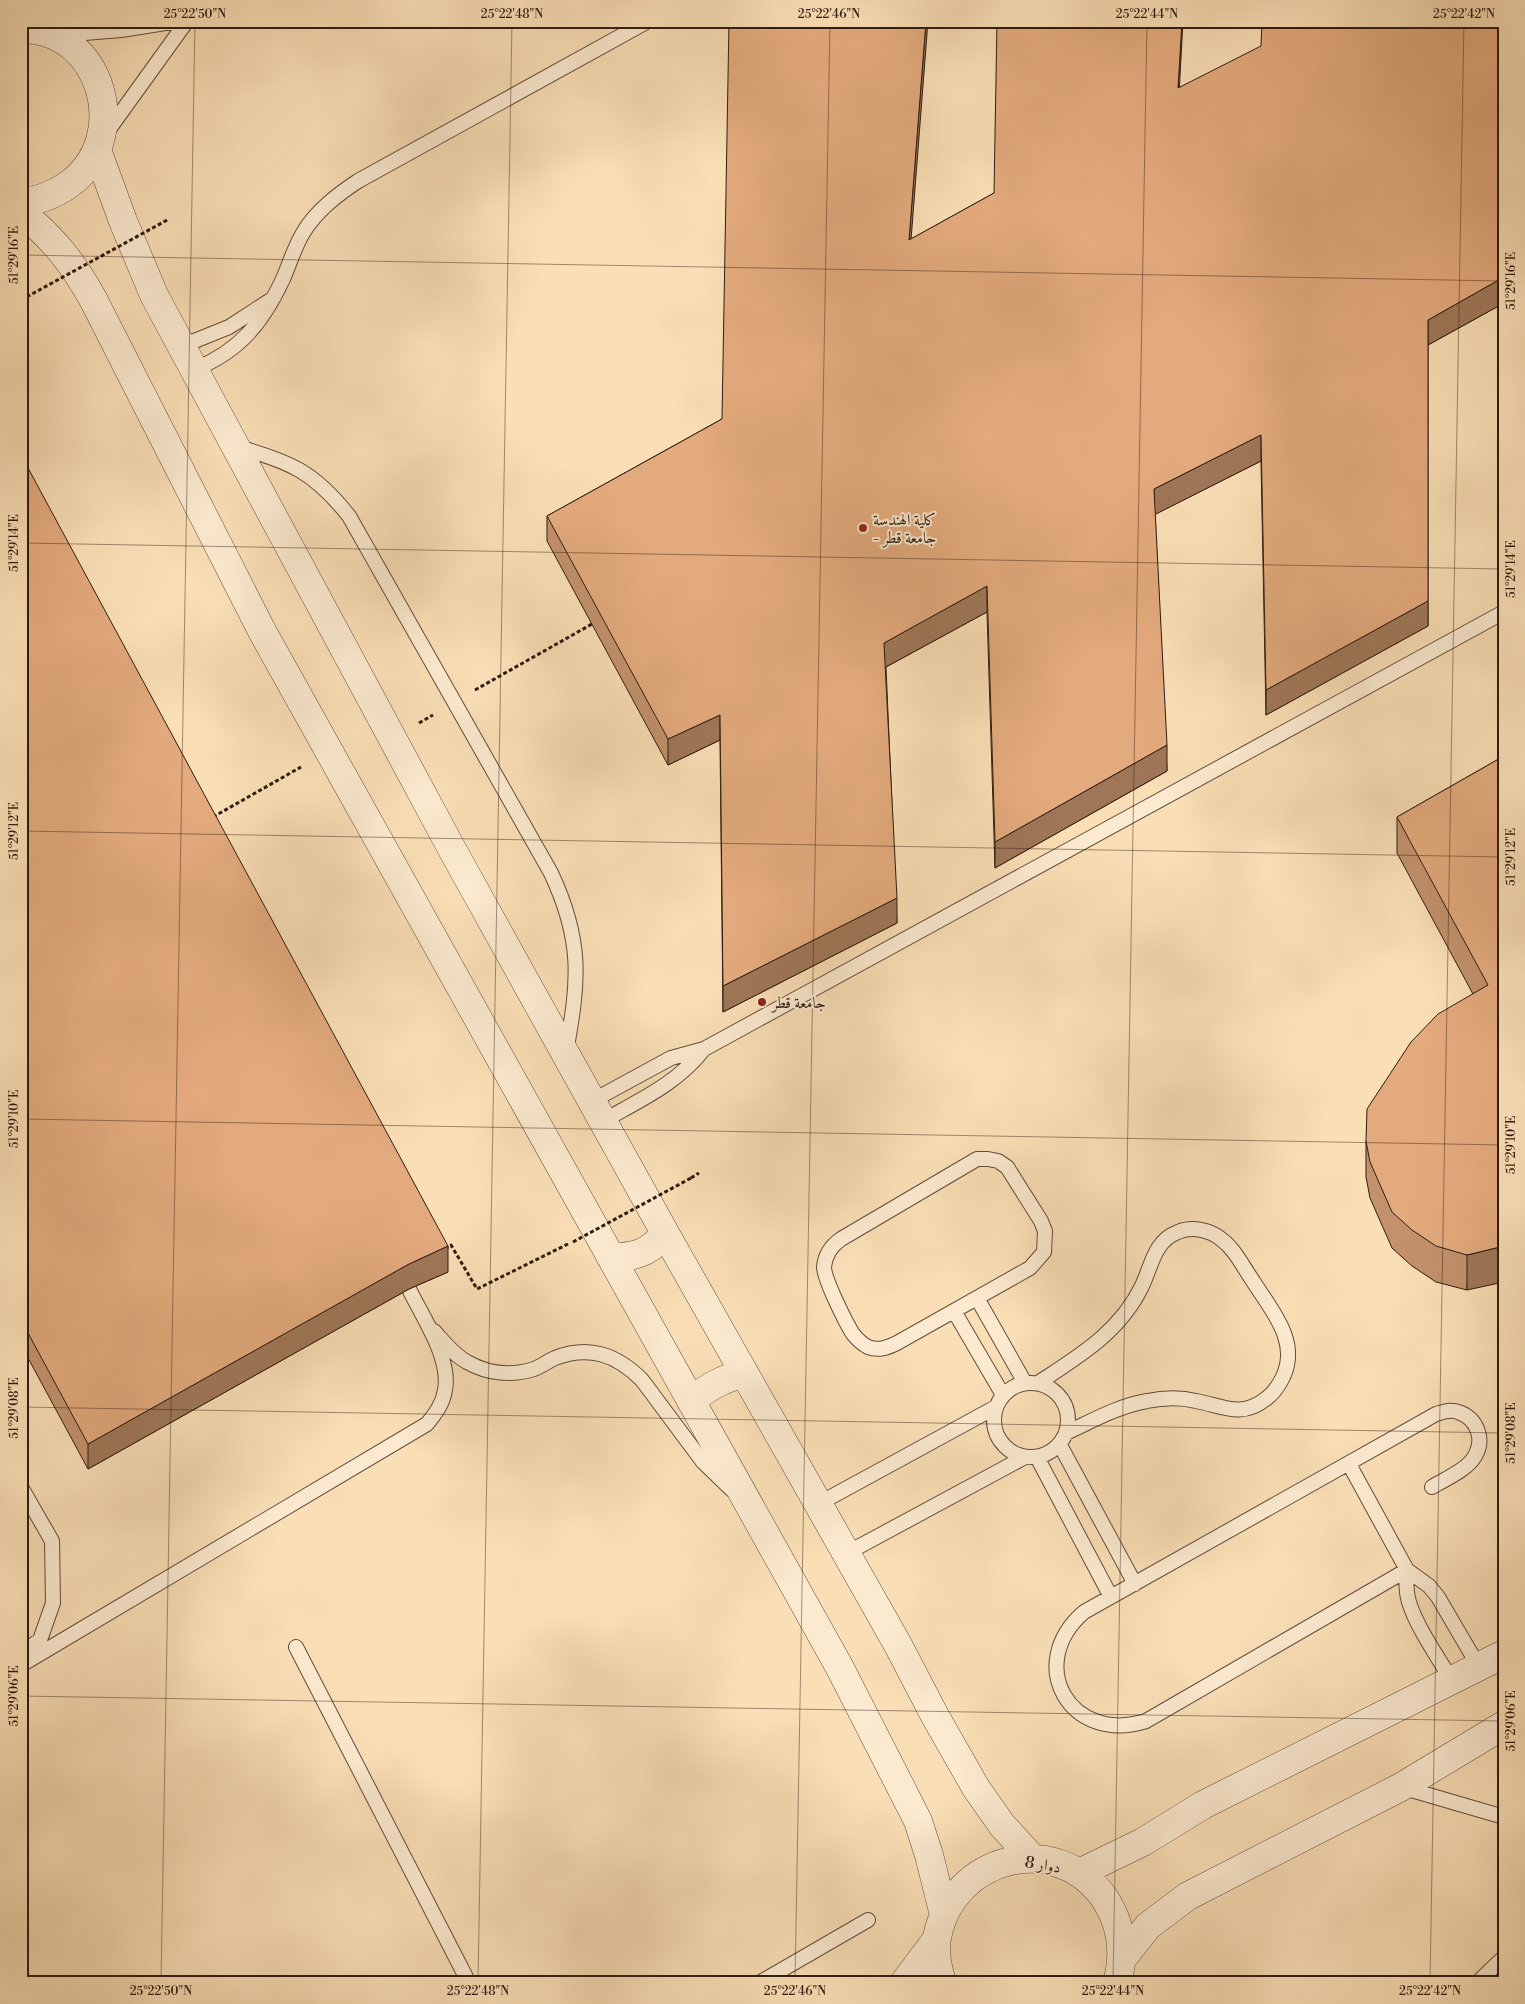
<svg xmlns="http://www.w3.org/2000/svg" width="1525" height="2004" viewBox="0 0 1525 2004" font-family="'Libre Bodoni',Amiri,serif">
<rect width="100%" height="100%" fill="#fadfb6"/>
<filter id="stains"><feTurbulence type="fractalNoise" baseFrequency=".004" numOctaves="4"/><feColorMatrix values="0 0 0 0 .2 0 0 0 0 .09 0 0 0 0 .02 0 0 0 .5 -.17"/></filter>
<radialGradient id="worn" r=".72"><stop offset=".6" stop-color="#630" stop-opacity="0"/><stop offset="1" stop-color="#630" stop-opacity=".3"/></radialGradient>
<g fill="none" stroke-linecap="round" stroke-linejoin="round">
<g stroke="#624c3b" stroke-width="16">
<path id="service" d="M60 35 121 30 178 21
M107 132 187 21
M182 346 229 327 269 301
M195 369C240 351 263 322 283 279 290 263 294 248 303 233 316 211 337 195 358 181L648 21
M238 447C291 462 314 472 349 516L551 873C583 941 579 981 566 1052
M592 1101 671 1058 704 1049 1504 612
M603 1121C640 1100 678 1083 704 1049
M977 1159H988L998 1161 1007 1167 1041 1221 1045 1231 1044 1252 1030 1268 897 1343C887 1348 878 1351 868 1347 862 1344 857 1339 853 1334 846 1323 824 1279 824 1267 825 1255 831 1246 841 1239Z
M977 1298 1025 1383
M954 1311 1003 1395
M434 1331C444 1342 454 1355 467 1362 488 1374 512 1376 534 1369 542 1366 548 1361 555 1358 589 1345 616 1354 642 1380L703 1462 732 1490
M994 1420a37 37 0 1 1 74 0a37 37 0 1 1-74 0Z
M1038 1383C1079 1356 1120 1332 1142 1286 1152 1265 1154 1241 1178 1232 1192 1226 1210 1230 1221 1239 1235 1249 1243 1267 1253 1281 1271 1310 1300 1341 1283 1377 1279 1385 1275 1392 1267 1398 1241 1419 1223 1406 1196 1401 1180 1397 1162 1398 1147 1401 1118 1406 1092 1421 1066 1433
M1060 1445 1135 1584
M1037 1457 1111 1597
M1349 1464 1407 1570 1429 1586 1438 1597 1479 1667
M21 1487 52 1541 53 1603 40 1640 21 1653
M818 1504 996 1407
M847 1553 1025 1457
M1407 1570 1146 1721C1070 1745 1024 1664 1084 1612L1436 1414C1443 1412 1451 1409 1458 1412 1477 1418 1485 1439 1475 1456 1467 1470 1445 1479 1432 1487
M1407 1570C1406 1581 1406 1592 1409 1602 1417 1628 1438 1657 1452 1681
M296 1647 469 1983
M21 1665 427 1424C435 1414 443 1404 445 1390 451 1358 423 1318 409 1289
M1401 1787 1504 1817
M759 1983 868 1920
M1477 1983 1504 1957"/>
</g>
<g stroke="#624c3b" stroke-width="29">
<path id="minor" d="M21 29C102 28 134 138 68 185 55 194 37 202 21 201
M97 150 123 221 154 295 453 851 665 1233 898 1645 935 1716 976 1788 1002 1825 1032 1858
M21 212C53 238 73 263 93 299L262 631 840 1668 918 1821 929 1855 944 1915
M610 1256C634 1259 651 1252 665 1233
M691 1401C708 1387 723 1378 745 1374
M1079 1873 1143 1842 1203 1805 1504 1654
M1122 1959 1148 1926 1188 1896 1401 1787 1504 1725
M904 1983 937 1939
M942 1983C938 1968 934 1953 937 1938 952 1856 1057 1829 1105 1899 1122 1925 1125 1954 1117 1983"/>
</g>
<path stroke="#2f1b12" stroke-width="3" stroke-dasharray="4 2.5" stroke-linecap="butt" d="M475 690 592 624
M419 723 433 715
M213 817 301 767
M691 1178 699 1173
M445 1249 451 1245 477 1289 568 1244"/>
<use href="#service" stroke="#fcead0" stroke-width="14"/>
<use href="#minor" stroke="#fcead0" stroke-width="28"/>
<path stroke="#2f1b12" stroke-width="3" stroke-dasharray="4 2.5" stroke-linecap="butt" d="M21 300 169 219
M573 1242 691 1178"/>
</g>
<path fill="#c3926c" stroke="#2f1b12" d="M1179 87 1504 303 1428 345V626L1266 715 1261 461 1155 514 1167 771 995 868 987 612 886 667 897 923 723 1012 720 740 668 765 547 541V516L722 419 911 239 994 193Z
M21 455 448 1272 409 1289 88 1469 21 1345Z
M1504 756 1467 1290 1436 1282 1412 1266 1392 1248 1370 1198 1366 1177V1141L1473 994 1397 853V817Z
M1504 1971V1983H1502V1972Z"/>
<path fill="#9f7758" stroke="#2f1b12" d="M926 21H928L909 266V240Z
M1182 21H1183L1178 113V88Z
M1504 277V303L1428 345V320Z
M1261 435V461L1154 515V489Z
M987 586V612L884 668V643Z
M1428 601V626L1266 715V690Z
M720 715V740L668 765V739Z
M1167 745V771L995 868V842Z
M897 898V923L723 1012V986Z
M448 1246V1272L409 1289 88 1469V1444L409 1264Z
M1504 1246V1282L1467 1290V1255Z"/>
<path fill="#e3aa7d" stroke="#2f1b12" d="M729 21H926L909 240 994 193 997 21H1182L1178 88 1261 46 1262 21H1504V277L1428 320V601L1266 690 1261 435 1154 489 1167 745 995 842 987 586 884 643 897 898 723 986 720 715 668 739 547 516 722 419Z
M21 455 448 1246 409 1264 88 1444 21 1320Z
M1504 756V1246L1467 1255 1436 1246 1412 1230 1392 1212 1370 1162 1366 1141 1367 1109 1411 1042 1438 1014 1488 985 1397 817Z"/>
<path fill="none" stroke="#2f1b12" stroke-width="1" stroke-opacity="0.45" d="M21 255 1504 281M21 543 1504 569M21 831 1504 857M21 1119 1504 1145M21 1407 1504 1433M21 1696 1504 1721M161 1983 195 21M478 1983 512 21M795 1983 830 21M1113 1983 1147 21M1430 1983 1464 21"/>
<g fill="#8f2418" stroke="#fcead0" stroke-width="2">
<circle cx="863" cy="528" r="5"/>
<circle cx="762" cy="1002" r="5"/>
</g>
<g text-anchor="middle" stroke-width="4" stroke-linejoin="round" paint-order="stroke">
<g font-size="16" fill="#2f1b12" stroke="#fcead0" text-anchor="start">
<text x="873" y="525">كلية الهندسة<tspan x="873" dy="18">- جامعة قطر</tspan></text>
<text x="772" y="1008">جامعة قطر</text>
</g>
<g font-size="16" fill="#2f1b12" stroke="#fcead0">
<text transform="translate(1043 1864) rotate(10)" y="6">دوار 8</text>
</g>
</g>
<rect width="1525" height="2004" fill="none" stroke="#fadfb6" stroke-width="55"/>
<rect x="28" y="28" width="1470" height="1948" fill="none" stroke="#2f1b12" stroke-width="2"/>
<g font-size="12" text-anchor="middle" fill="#2f1b12">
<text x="195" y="18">25°22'50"N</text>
<text x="512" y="18">25°22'48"N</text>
<text x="829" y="18">25°22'46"N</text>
<text x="1147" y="18">25°22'44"N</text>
<text x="1464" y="18">25°22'42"N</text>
<text transform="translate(14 255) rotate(-90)" y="4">51°29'16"E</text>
<text transform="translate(1511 281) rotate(-90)" y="4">51°29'16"E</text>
<text transform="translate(14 543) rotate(-90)" y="4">51°29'14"E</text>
<text transform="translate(1511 569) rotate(-90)" y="4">51°29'14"E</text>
<text transform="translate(14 831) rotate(-90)" y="4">51°29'12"E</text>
<text transform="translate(1511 857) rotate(-90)" y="4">51°29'12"E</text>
<text transform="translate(14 1119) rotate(-90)" y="4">51°29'10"E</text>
<text transform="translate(1511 1145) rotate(-90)" y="4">51°29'10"E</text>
<text transform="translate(14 1408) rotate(-90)" y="4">51°29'08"E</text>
<text transform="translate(1511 1433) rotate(-90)" y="4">51°29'08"E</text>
<text transform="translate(14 1696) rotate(-90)" y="4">51°29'06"E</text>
<text transform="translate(1511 1721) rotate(-90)" y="4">51°29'06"E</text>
<text x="161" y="1995">25°22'50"N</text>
<text x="478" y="1995">25°22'48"N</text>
<text x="795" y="1995">25°22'46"N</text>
<text x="1113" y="1995">25°22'44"N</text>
<text x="1430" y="1995">25°22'42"N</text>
</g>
<rect width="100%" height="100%" filter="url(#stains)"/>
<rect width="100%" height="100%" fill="url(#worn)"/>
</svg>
